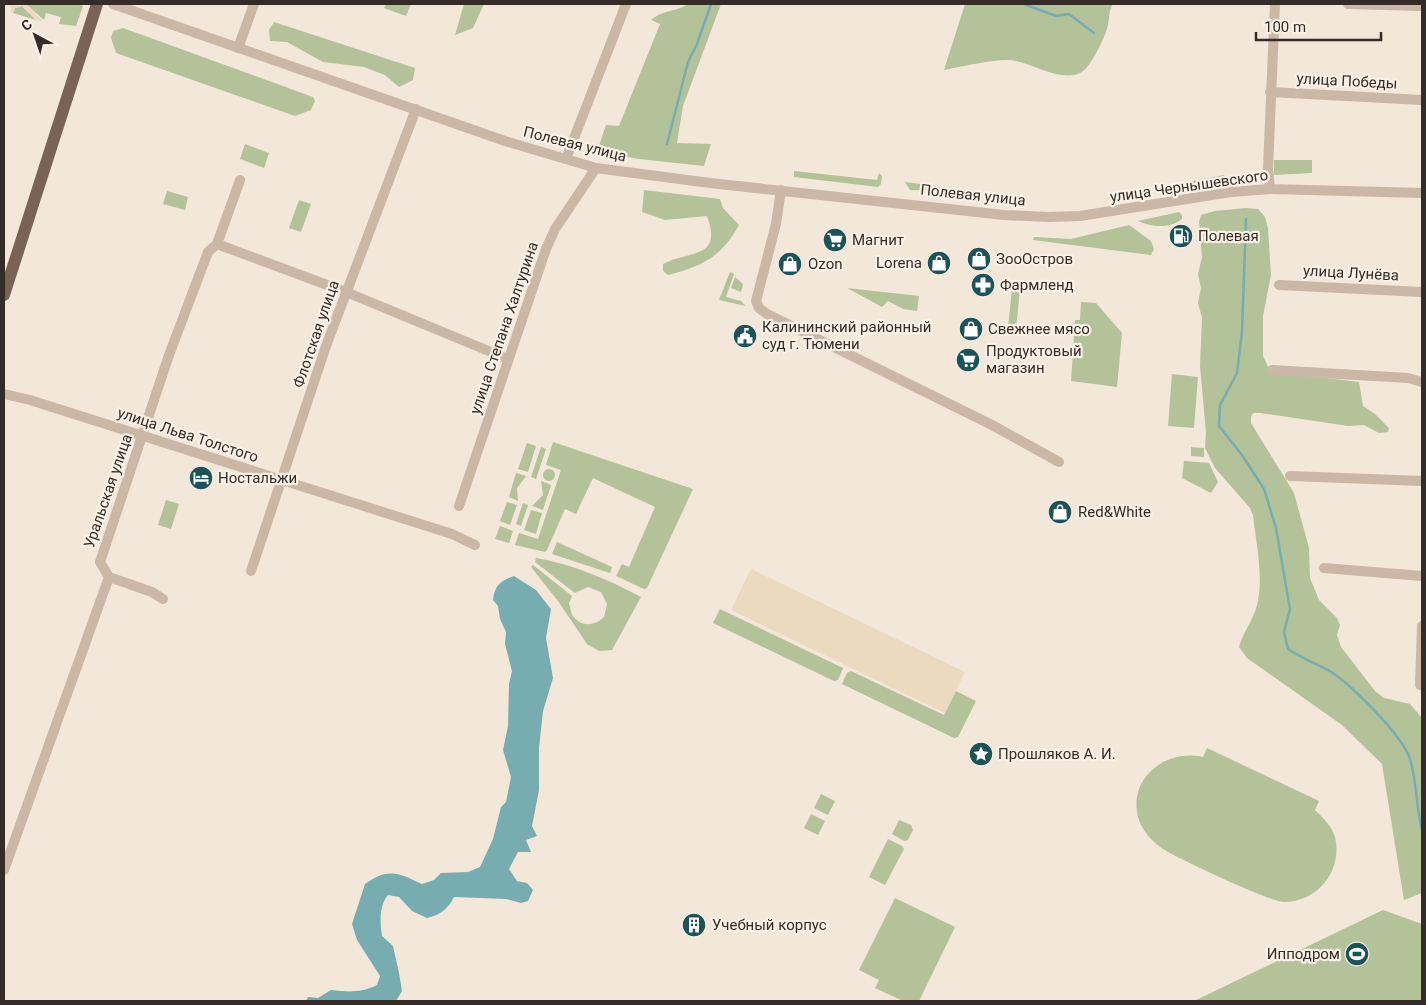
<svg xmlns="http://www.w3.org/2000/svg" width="1426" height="1005" viewBox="0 0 1426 1005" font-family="Roboto,sans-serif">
<rect width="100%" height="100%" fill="#f2e7d9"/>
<path fill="#b3c299" d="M26 4H78L83 6 76 26 59 24 61 17 46 13 44 20Z
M386 4H411L406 16 384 8Z
M464 4H484L473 28 455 35Z
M688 4H721L683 106 677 143 711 144 704 166 639 159 597 152 606 125 619 126 660 24 651 20C665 9 676 12 688 4Z
M965 4H1113C1108 13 1110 16 1108 25 1106 36 1091 66 1082 72 1064 83 1035 65 1016 61 1002 57 961 67 944 70Z
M22 6 36 20 13 13 15 8Z
M274 22 415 68 413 80 399 87 385 75 364 67 323 62 287 42 270 41 269 30Z
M123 28 313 97 315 101 311 110 295 116 116 53 111 38 113 31Z
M245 144 269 153 264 168 240 159Z
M1274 160H1312V173L1274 175Z
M794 171 877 180 879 173 882 176 881 184 878 187 794 177Z
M1224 175 1226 179 1173 186 1176 184Z
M905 182 951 188 949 191 910 190Z
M644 190 720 199 723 208 739 225C721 257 703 266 668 275L663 271V264C689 250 723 260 707 216L665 220 642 212Z
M167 191 188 197 185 210 163 204Z
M299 200 311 204 301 232 289 228Z
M1246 208 1258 209 1265 217 1268 228 1271 275 1263 316V356L1270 371 1359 382 1363 406 1375 414 1389 428 1388 432 1379 433 1364 425 1348 426 1261 413H1253L1251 417V423L1294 493 1309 548 1310 578 1319 600 1337 618 1340 625 1337 635 1341 647 1375 691 1384 698 1410 704 1422 718V893L1404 900 1382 764 1342 725 1247 658 1239 647C1243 632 1254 619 1257 605 1264 576 1256 544 1253 515L1250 508 1215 468 1205 448 1206 433 1200 366 1202 318 1198 303 1201 288 1198 274 1202 257 1199 222 1201 215 1215 211Z
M1179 212 1182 215V219C1169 229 1152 227 1138 221Z
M1129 225 1151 241 1154 249 1151 255 1033 240 1034 237 1071 239Z
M730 272 734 274 726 297 741 301 746 306 719 300Z
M735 277 743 284 741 292 731 288Z
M847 288 919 296 917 311 903 309 888 301 882 307Z
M1012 288 1020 289 1016 329 1008 328Z
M1081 302 1096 303 1122 333 1117 387 1071 381 1075 320H1080Z
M1172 374 1198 377 1194 428 1168 426Z
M553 442 693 489 647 588 644 589 616 576 622 564 629 567 655 507 593 478 576 514 565 509 547 550 545 552 515 545 519 533 538 539 561 470 546 465Z
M527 443 536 446 528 472 518 469Z
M541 447 546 449 536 479 531 477Z
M1191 447 1204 448V457L1191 456Z
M1184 461 1209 463 1218 482 1211 493 1182 478Z
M543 475a6 6 0 1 1 12 0a6 6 0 1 1-12 0Z
M516 473 526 476 517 488 518 501 509 497Z
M541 481 551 485 543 510 532 506 543 495Z
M166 500 179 504 171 529 158 525Z
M507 502 517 505 510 525 500 521Z
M523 503 528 505 521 526 516 524Z
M531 510 542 513 536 534 524 530Z
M500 526 513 531 509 543 495 539Z
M557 542 612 567 610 573 552 554Z
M536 558C573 564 609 580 641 597L612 650 599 651 587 644 558 601 531 567 533 565 572 596 569 603 572 615C581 627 593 627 604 617L607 604 601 592 588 587 575 593 535 562Z
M720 609 843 668 838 680 834 681 713 623Z
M851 671 944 715 956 691 976 701 958 737 954 738 842 684 847 673Z
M1207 748 1319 801 1315 810C1323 818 1332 826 1335 837 1343 870 1318 902 1284 902 1268 901 1179 859 1163 849 1153 842 1143 832 1139 820 1126 780 1165 748 1203 757Z
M821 794 835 801 828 815 814 808Z
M811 814 825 821 818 835 804 828Z
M899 820 911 825 913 830 908 840 904 841 892 834Z
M888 839 902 846 904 849 885 885 869 877Z
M895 898 955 927 919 1001H903L875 988 879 980 859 970Z
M1383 910 1422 924V1001H1194Z"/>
<path fill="#ebd9c0" d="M7 4H26L43 22 36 20 22 6 15 8 13 13 10 12 12 8Z
M751 569 965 672 945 713 731 610Z"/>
<path fill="#77acb1" d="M514 576 536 590 551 609 546 638 553 678 543 711 539 748V790L532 826 537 836 526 840 531 852H518L509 869 517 881 527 883 533 890 528 901 521 903 506 899 454 897C448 909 440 915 427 918L412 911 399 897 388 895C379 905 380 923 382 936L393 946 399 973 402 991 396 1001H306L308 997 318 998 331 990C348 992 361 993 377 985L380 976 357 940 352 924 365 884C388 867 399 873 422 884L434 880 441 873 468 872 480 867 493 839 501 807 506 802 511 777 503 750 508 726 509 684 512 671 505 644 506 632 500 619 498 606 493 600C495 585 500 581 514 576Z"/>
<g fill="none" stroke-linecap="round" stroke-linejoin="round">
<path stroke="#77acb1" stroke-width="2.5" d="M1024 4 1056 16 1069 14 1094 33
M667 144 688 62 697 44 711 4
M1246 219 1242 332 1237 373 1220 405 1219 426 1242 455 1264 489 1276 528 1290 609 1284 632 1288 649C1301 658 1315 663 1328 670 1350 683 1402 735 1410 759 1417 782 1416 807 1422 830"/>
<path stroke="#cbb7a5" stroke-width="10" d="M113 4 505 141 596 168 710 183 1004 215 1049 217 1080 216 1231 192 1270 189 1422 193
M1348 4 1422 6
M238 48 254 4
M1270 92 1422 100
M566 159 626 4
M1270 189 1268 169 1275 4
M781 190 776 224 756 301 759 308 767 314 992 425 1059 462
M217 244 346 292 508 359
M1279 285 1422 292
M1272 370 1408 378 1422 382
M4 394 30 400 452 534 475 545
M1290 476 1422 481
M459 506 546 249 555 229 596 168
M1324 568 1422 576
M251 571 326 346 416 109
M109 577 152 592 163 599
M1422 626 1420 685H1422
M4 870 109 577 100 562 169 355 208 252 217 244 240 180"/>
<path stroke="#796357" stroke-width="12" d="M4 295 97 4"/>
</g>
<defs>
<g id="fuel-disc" transform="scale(1.25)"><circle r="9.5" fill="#1b5359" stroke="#faf1e6"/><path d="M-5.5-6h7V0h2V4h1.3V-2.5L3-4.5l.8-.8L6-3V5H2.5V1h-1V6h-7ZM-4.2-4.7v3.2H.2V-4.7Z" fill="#fff"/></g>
<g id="supermarket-disc" transform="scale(1.25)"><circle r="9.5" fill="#1b5359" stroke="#faf1e6"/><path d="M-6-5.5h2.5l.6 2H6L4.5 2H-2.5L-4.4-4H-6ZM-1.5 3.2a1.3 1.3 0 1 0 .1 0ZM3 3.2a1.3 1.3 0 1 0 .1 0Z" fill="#fff"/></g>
<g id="shop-disc" transform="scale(1.25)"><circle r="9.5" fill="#1b5359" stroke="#faf1e6"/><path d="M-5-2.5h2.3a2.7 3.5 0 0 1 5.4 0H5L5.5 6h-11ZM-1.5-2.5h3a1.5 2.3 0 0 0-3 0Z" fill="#fff"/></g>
<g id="pharmacy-disc" transform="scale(1.25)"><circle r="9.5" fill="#1b5359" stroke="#faf1e6"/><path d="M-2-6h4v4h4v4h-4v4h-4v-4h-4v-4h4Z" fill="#fff"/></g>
<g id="civic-disc" transform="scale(1.25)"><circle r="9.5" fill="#1b5359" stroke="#faf1e6"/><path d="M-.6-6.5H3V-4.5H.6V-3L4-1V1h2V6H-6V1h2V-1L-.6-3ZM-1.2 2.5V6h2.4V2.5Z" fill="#fff"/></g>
<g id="hotel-disc" transform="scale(1.25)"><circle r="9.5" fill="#1b5359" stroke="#faf1e6"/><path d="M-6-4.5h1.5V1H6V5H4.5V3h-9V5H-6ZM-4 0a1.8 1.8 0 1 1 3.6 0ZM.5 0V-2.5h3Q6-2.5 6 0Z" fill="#fff"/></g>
<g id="sight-disc" transform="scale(1.25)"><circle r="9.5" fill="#1b5359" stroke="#faf1e6"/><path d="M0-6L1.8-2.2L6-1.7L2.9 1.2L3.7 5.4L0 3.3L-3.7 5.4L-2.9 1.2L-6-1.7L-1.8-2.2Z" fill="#fff"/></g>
<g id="building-disc" transform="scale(1.25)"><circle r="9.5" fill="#1b5359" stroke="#faf1e6"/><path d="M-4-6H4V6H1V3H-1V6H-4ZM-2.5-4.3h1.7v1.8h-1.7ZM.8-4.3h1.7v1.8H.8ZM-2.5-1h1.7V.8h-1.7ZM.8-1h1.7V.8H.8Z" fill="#fff"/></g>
<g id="stadium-disc" transform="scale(1.25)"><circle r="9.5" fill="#1b5359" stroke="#faf1e6"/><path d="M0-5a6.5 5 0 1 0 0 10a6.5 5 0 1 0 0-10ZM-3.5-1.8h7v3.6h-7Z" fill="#fff"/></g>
</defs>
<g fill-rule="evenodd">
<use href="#fuel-disc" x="1181" y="236"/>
<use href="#supermarket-disc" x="835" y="240"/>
<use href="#shop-disc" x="979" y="259"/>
<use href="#shop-disc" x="939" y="263"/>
<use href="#shop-disc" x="790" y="264"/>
<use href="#pharmacy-disc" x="983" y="285"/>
<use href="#shop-disc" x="971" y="329"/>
<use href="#civic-disc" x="745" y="336"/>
<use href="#supermarket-disc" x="968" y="360"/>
<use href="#hotel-disc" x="201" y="478"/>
<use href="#shop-disc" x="1060" y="512"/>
<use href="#sight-disc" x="981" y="754"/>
<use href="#building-disc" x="694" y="925"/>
<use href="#stadium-disc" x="1357" y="954"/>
</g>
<g text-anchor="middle" stroke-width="4.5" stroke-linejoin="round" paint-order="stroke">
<g font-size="15" fill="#362c27" stroke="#faf1e6">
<text transform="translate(1347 81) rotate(3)" y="5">улица Победы</text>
<text transform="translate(575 144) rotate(14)" y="5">Полевая улица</text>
<text transform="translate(1189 186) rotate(-8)" y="5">улица Чернышевского</text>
<text transform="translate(973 195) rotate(6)" y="5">Полевая улица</text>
<text transform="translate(1351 273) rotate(3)" y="5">улица Лунёва</text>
<text transform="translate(504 328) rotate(-71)" y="5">улица Степана Халтурина</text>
<text transform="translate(316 334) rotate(-71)" y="5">Флотская улица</text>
<text transform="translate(188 435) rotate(18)" y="5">улица Льва Толстого</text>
<text transform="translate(108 491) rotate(-71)" y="5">Уральская улица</text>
</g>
<g font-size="15" fill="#362c27" stroke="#faf1e6" text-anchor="start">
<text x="1198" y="241">Полевая</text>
<text x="852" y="245">Магнит</text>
<text x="996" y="264">ЗооОстров</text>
<text x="922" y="268" text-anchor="end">Lorena</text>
<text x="808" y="269">Ozon</text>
<text x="1000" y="290">Фармленд</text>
<text x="762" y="332">Калининский районный<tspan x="762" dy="17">суд г. Тюмени</tspan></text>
<text x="988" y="334">Свежнее мясо</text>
<text x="986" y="356">Продуктовый<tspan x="986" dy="17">магазин</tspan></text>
<text x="218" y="483">Ностальжи</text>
<text x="1078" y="517">Red&amp;White</text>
<text x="998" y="759">Прошляков А. И.</text>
<text x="712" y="930">Учебный корпус</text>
<text x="1340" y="959" text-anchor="end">Ипподром</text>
</g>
</g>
<rect width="1426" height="1005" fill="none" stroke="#362c27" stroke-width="10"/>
<g transform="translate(35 35) rotate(320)" stroke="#faf1e6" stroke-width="4" paint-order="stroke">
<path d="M0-4L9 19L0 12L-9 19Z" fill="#362c27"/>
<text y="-8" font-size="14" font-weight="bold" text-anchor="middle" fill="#362c27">С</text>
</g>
<path d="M1256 32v8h125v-8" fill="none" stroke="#362c27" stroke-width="2.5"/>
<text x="1264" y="32" font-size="15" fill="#362c27" stroke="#faf1e6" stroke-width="4" paint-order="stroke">100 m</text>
</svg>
